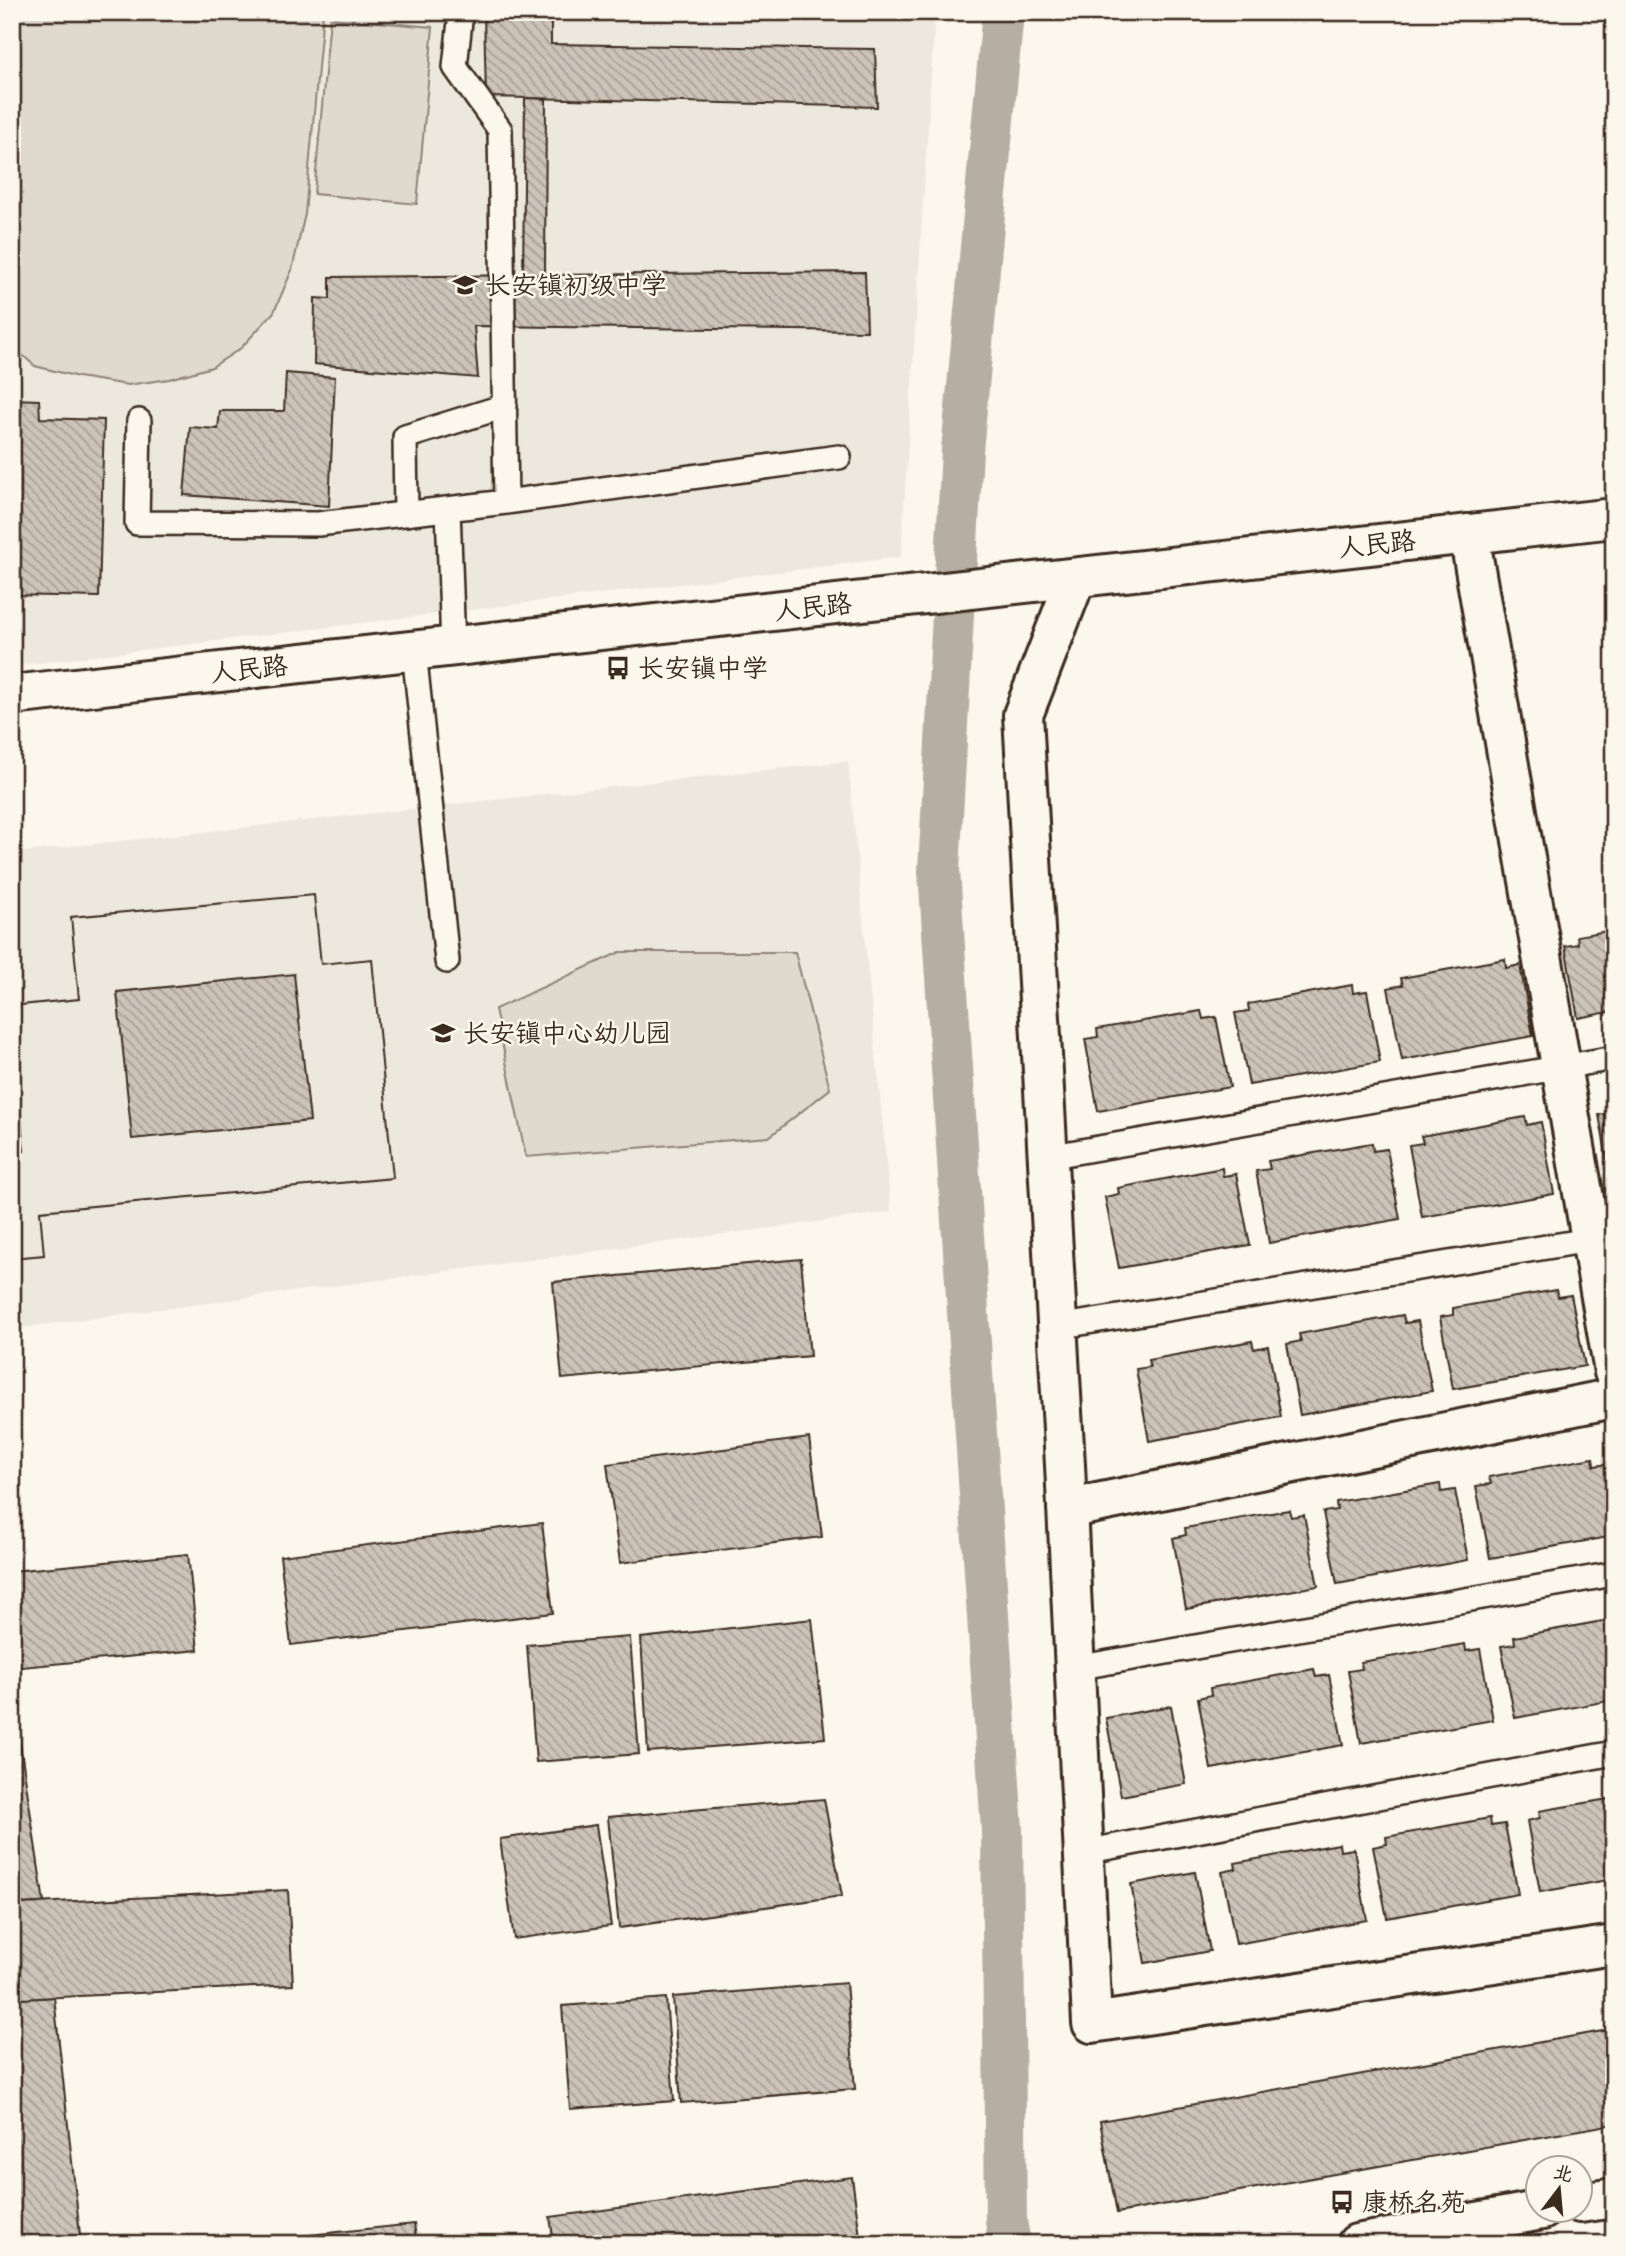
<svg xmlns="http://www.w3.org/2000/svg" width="1626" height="2256" viewBox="0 0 1626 2256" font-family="Itim,'LXGW WenKai TC',sans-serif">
<defs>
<pattern id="building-back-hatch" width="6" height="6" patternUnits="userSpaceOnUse" patternTransform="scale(1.75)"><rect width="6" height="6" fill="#ccc4b9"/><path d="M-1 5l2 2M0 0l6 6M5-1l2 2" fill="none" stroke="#a79f96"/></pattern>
</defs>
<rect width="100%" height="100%" fill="#fbf7ec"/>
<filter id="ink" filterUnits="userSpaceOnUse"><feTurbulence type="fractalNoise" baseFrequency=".0143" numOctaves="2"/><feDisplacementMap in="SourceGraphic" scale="14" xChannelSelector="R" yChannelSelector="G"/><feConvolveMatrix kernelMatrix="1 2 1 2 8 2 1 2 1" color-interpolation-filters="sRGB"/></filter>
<g filter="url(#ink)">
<path fill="#ede8dd" d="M12 12H935L901 557 12 666Z
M848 761 891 1212 12 1329V853Z"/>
<path fill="#dfd9ce" stroke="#8d8276" stroke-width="2" d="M12 12H323L305 214 292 270 274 312 241 348 212 367 169 379 128 385 78 377 35 366 12 346Z
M330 18 433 27 417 204 314 194Z
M620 952H795L830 1089 769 1137 526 1157 495 1009Z"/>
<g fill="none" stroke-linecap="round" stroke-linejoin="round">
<path stroke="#b6aea2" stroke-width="42" d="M1003 12 962 451 939 870 1002 1830 1006 2221 1010 2244"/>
</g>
<path fill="url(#building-back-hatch)" stroke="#3b2a1e" stroke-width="2" fill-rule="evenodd" d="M484 12H551V44L875 49 877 107 486 97Z
M525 98 546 99 545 275H523Z
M865 272 867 331 474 326 478 378 314 364 315 298 330 299V277Z
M286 373 335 377 329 506 184 495 190 427 218 429 220 411H284Z
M12 399 39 400 40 418 104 420 99 597 12 595Z
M314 895 321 964 372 959 393 1178 40 1211 44 1255 12 1258V1152L24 1151 12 1031V1006L79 999 71 917ZM294 974 310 1121 132 1139 117 992Z
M314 895 321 964 372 959 393 1178 40 1211 44 1255 12 1258V1152L24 1151 12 1031V1006L79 999 71 917Z
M1614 930V1011L1578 1018 1565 946 1578 944 1577 936Z
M1505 959 1506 968 1520 965 1533 1036 1402 1060 1388 988 1403 985 1401 978Z
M1352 985 1353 993 1367 991 1380 1062 1249 1085 1235 1013 1249 1011 1248 1004Z
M1201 1011 1203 1019 1216 1017 1230 1087 1098 1111 1085 1039 1098 1037 1097 1029Z
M1611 1105H1614V1186H1612L1599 1115 1613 1112Z
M1525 1117 1527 1125 1541 1122 1554 1194 1422 1217 1409 1145 1423 1143 1421 1136Z
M1372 1143 1373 1151 1387 1149 1400 1219 1269 1243 1256 1171 1270 1169 1268 1161Z
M1222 1168 1223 1176 1236 1174 1250 1245 1119 1268 1105 1197 1119 1194 1118 1188Z
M801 1259 810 1356 562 1379 553 1282Z
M1556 1290 1558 1297 1571 1295 1585 1366 1453 1389 1440 1317 1453 1315V1308Z
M1403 1315 1405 1323 1418 1321 1432 1391 1300 1415 1287 1344 1301 1341 1299 1334Z
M1252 1341 1254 1349 1268 1346 1281 1417 1149 1441 1136 1369 1150 1367 1148 1360Z
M809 1438 822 1537 620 1563 607 1464Z
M1593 1458 1594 1466 1608 1464 1614 1494V1536L1490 1558 1476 1486 1491 1484 1489 1477Z
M1440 1484 1441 1492 1455 1490 1468 1560 1337 1584 1323 1512 1337 1510 1336 1502Z
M1289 1510 1291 1517 1304 1515 1318 1586 1186 1609 1173 1538 1186 1535 1185 1528Z
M542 1523 553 1613 291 1645 280 1556Z
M188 1554 198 1650 12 1668V1571Z
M812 1619 825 1738 648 1752 641 1638Z
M1614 1619V1700L1515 1718 1501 1646 1515 1644 1514 1637Z
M630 1637 639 1754 536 1762 527 1645Z
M1465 1644 1466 1651 1480 1649 1493 1720 1361 1743 1348 1671 1362 1669 1361 1662Z
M1314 1669 1316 1677 1329 1675 1343 1745 1211 1769 1198 1698 1211 1695 1210 1688Z
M12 1690 44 1903 17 1904 22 1999 54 1997 81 2244H12Z
M1171 1706 1186 1784 1121 1796 1106 1718Z
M1614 1798V1879L1540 1892 1527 1821 1540 1818 1539 1811Z
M824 1799 842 1896 619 1928 608 1817Z
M1490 1818 1491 1826 1505 1824 1518 1894 1387 1918 1373 1847 1387 1844 1386 1837Z
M596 1825 611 1926 514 1939 500 1839Z
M1339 1844 1340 1851 1354 1849 1367 1920 1236 1944 1222 1872 1236 1869 1235 1863Z
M1195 1872 1210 1951 1145 1963 1131 1884Z
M288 1890 293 1985 22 1999 17 1904Z
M846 1983 855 2089 681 2103 673 1997Z
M666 1998 674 2101 570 2109 562 2006Z
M1614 2029V2124L1117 2213 1100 2121Z
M852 2177 861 2244H554L550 2217Z
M414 2224 417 2244H222Z"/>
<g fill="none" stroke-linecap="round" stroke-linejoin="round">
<g stroke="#3b2a1e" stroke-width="28">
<path id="lane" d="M461 12 455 67 500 130 506 502
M139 421 137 523 318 524 506 502 839 457
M448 509 453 647
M406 514 405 437 505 406
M414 651 447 961
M1047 1157 1614 1058
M1057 1327 1614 1236
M1075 1668 1614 1574
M1084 1852 1614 1753"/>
</g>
<g stroke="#3b2a1e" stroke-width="44">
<path id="street" d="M1469 534 1614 1372
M1076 578 1023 715 1065 1465 1092 2023 1614 1945
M1067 1509 1614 1398"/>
</g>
<g stroke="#3b2a1e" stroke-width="44">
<path id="secondary" d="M12 695 1614 518
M1580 2203 1614 2198
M1357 2244 1542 2210"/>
</g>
<use href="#lane" stroke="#fbf7ec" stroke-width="23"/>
<use href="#street" stroke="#fbf7ec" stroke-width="38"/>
<use href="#secondary" stroke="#fbf7ec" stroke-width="38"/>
</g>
</g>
<defs>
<g id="school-bare" transform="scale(1.89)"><path d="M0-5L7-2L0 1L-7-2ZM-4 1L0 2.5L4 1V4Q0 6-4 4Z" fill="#3b2a1e" stroke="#fbf7ec" stroke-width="2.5" paint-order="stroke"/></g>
<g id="bus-bare" transform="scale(1.89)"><path d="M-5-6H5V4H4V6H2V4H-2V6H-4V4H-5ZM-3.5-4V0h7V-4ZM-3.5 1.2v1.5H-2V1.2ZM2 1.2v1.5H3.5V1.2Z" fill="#3b2a1e" stroke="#fbf7ec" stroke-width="2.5" paint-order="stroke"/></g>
</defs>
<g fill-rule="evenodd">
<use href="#school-bare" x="465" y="285"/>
<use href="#bus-bare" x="618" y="668"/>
<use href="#school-bare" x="443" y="1033"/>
<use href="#bus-bare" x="1342" y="2202"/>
</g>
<g text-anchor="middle" stroke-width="5" stroke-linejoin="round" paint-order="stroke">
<g font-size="26" fill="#3b2a1e" stroke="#fbf7ec" text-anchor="start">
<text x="485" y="294">长安镇初级中学</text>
<text x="638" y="677">长安镇中学</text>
<text x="463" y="1042">长安镇中心幼儿园</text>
<text x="1362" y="2211">康桥名苑</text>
</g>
<g font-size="26" fill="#3b2a1e" stroke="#fbf7ec">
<text transform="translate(1377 544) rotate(-6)" y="9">人民路</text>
<text transform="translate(813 607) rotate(-6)" y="9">人民路</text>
<text transform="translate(249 669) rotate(-6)" y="9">人民路</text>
</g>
</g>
<rect width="1626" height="2256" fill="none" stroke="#fbf7ec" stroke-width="42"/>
<rect x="21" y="21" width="1584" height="2214" fill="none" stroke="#3b2a1e" stroke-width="2.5" filter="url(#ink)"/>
<g transform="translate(1559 2189) rotate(16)"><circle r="33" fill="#fbf7ec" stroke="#aea59a" stroke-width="2"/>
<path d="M0-5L12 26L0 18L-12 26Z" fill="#3b2a1e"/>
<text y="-10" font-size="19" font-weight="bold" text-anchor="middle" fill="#3b2a1e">北</text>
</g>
</svg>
